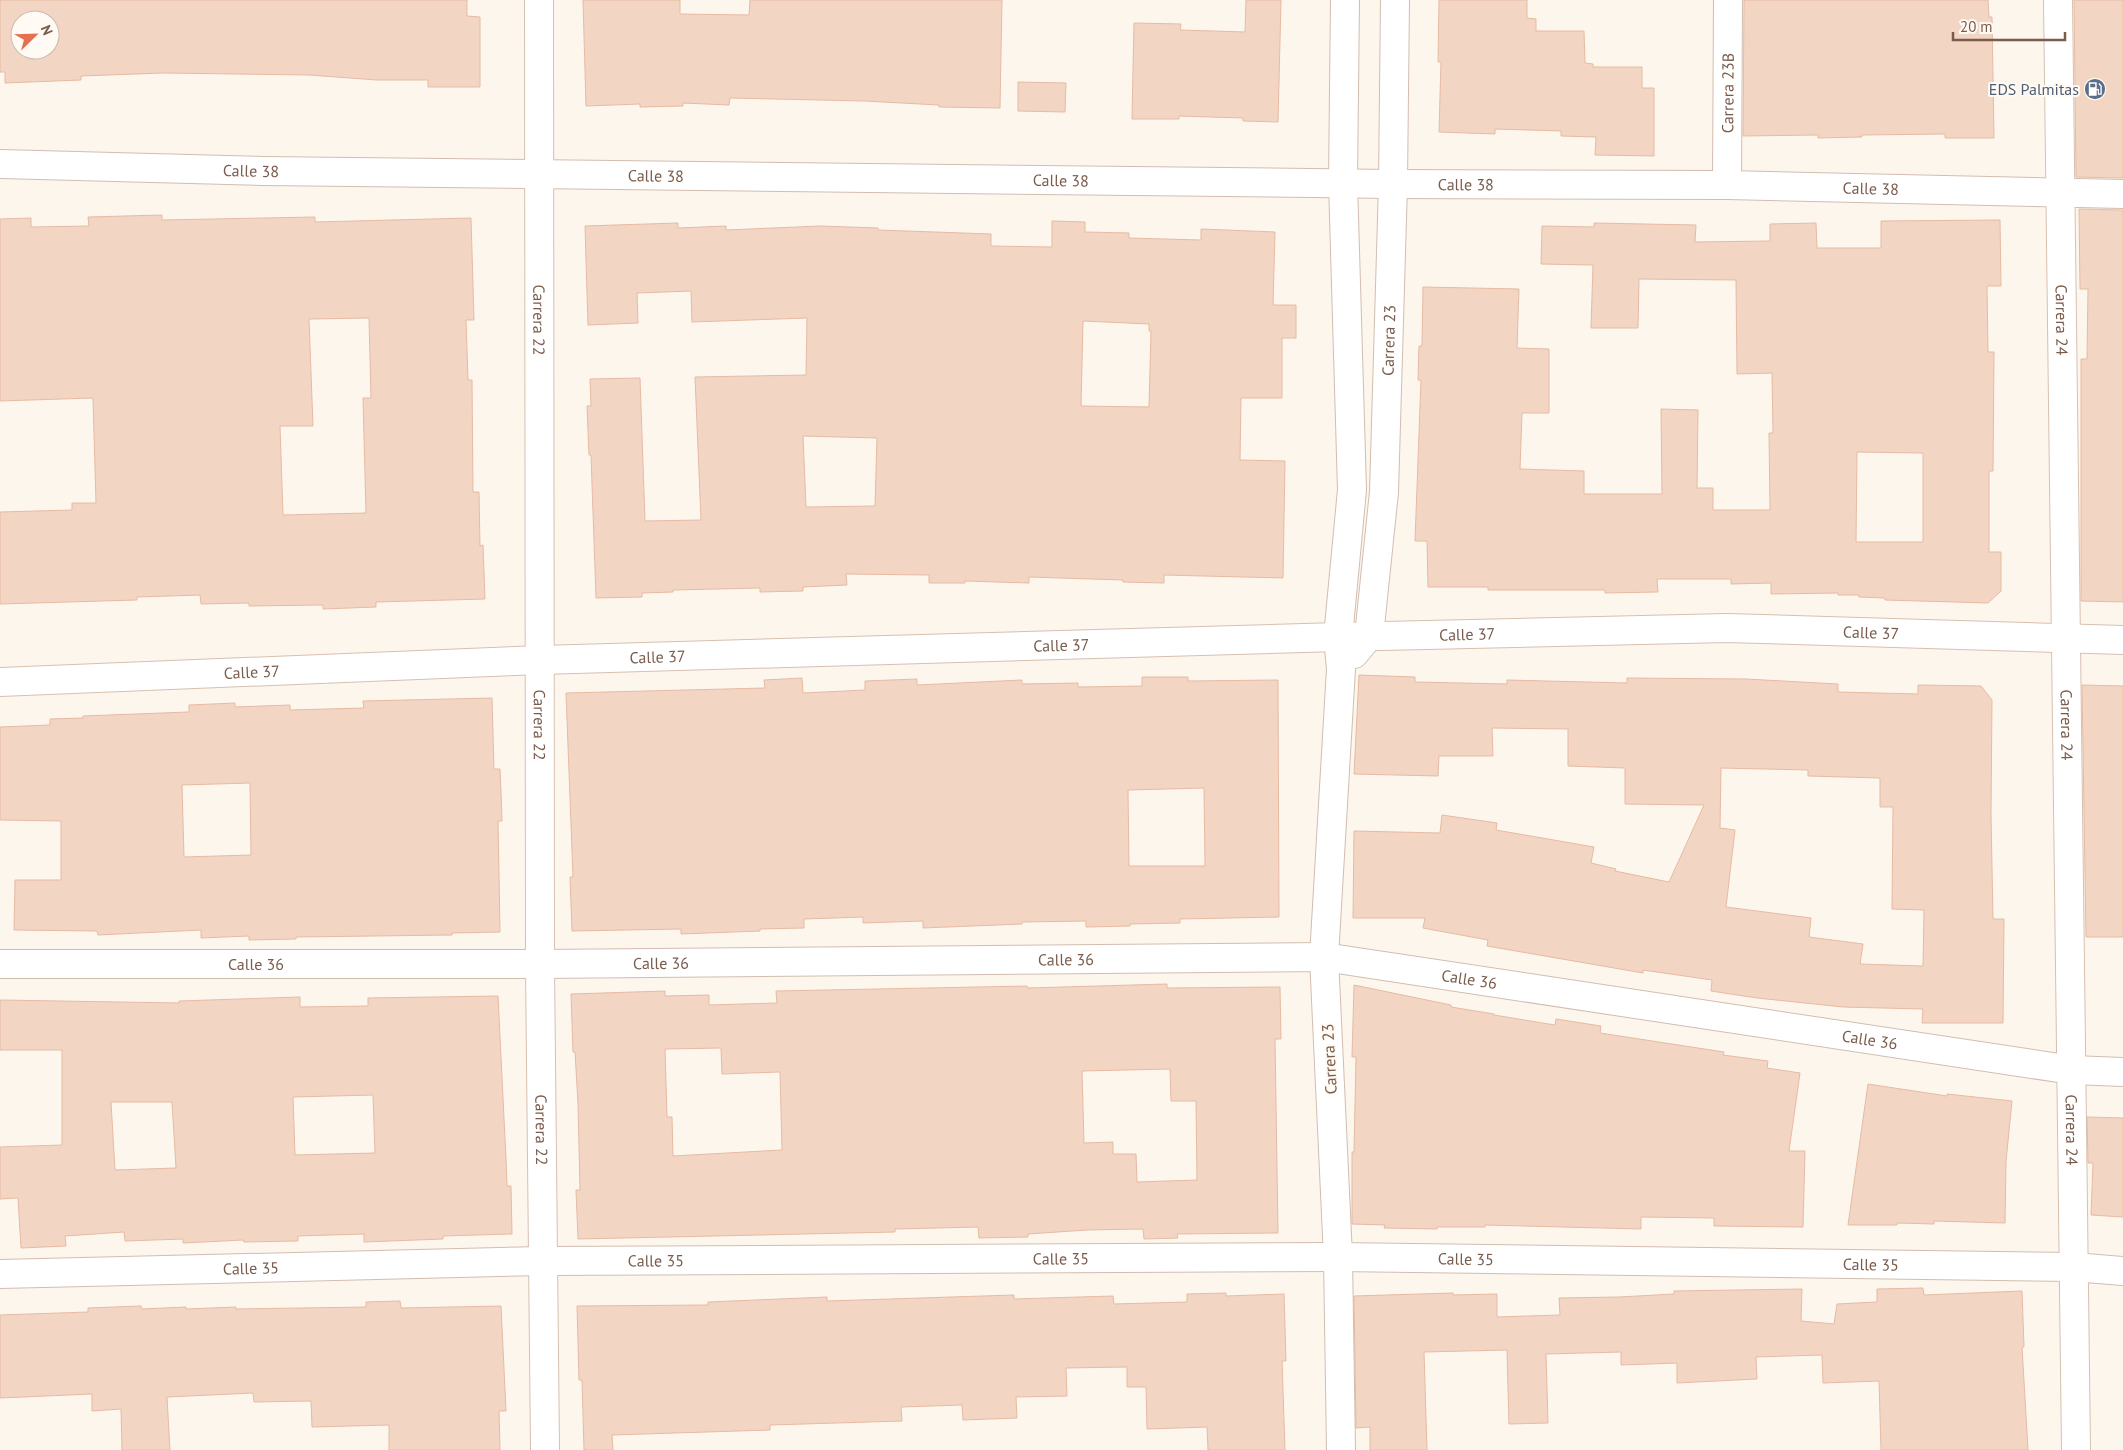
<svg xmlns="http://www.w3.org/2000/svg" width="2123" height="1450" viewBox="0 0 2123 1450" font-family="'PT Sans',sans-serif">
<rect width="100%" height="100%" fill="#fdf6ec"/>
<path fill="#f3d5c3" stroke="#e6bba3" fill-rule="evenodd" d="M0 0H467V16L480 17V87H428V80H377L309 75 163 73 81 76V80L5 83V72H0ZM20 20H50V50H20Z
M583 0H680V14L749 15 750 0H1002L1000 108 939 107V105L864 101 730 98 729 105 683 103V106L640 107V104L586 106Z
M1246 0H1281L1278 122 1243 121V118L1179 116V119H1132L1134 23 1181 24 1180 30 1245 32Z
M1439 0H1527V18L1536 19V31H1584L1585 63 1593 64V67H1642V88H1654V156L1595 155 1596 137 1561 136V131L1495 129V134L1439 132 1441 62H1438Z
M1744 0H1988L1989 17H1992L1994 138H1945V134L1862 135V137L1818 138V135L1743 136Z
M2074 0H2123V178L2076 177Z
M1018 82 1066 83 1065 112 1018 111Z
M2079 209 2123 210V602L2081 601V359H2087L2088 289H2080Z
M162 215V220L315 217V222L471 218 474 320H466L468 380H472L473 492H479L480 546 483 545 485 599 376 602V607L323 609V605L249 606V603L201 604 200 595 137 597V600L0 604V512L72 510V503H96L93 398 0 401V219L31 218V227L89 226 88 217ZM369 318 371 398H363L366 513 283 515 280 426H313L309 319Z
M2000 220 2001 286H1987L1988 352H1994L1993 471H1989V552H2001V591L1988 603 1885 600V598L1859 597V595H1838V593L1771 594V583L1731 584V579H1657L1658 592 1605 593V590H1488V587H1428L1427 541H1415L1421 380H1418L1419 346H1422L1423 287 1519 289 1517 348 1549 349V413H1522L1520 469 1584 471V494H1662L1661 409 1698 410 1697 488H1713V510H1770L1769 433H1773L1772 373 1737 374 1736 280 1639 279 1638 328H1591L1593 265 1541 264 1542 226 1594 227V223L1696 225 1695 242 1770 241V224L1816 223 1817 248H1881V221ZM1857 452 1923 453V542H1856Z
M1052 221 1085 222V232L1129 233V238L1201 240V229L1275 232 1273 305H1296V338H1282V398H1241L1240 460 1285 461 1283 578 1164 575V583L1123 582V580L1029 577V583L965 581V583H929V575L846 574 847 585 803 587V591L760 592V588L673 590V592L642 593V597L596 598 591 455H589L587 406H591L590 379 640 378 645 521 701 520 695 377 806 375 807 318 692 322 691 291 637 293 638 323 588 325 585 226 678 223V228L726 226V230L820 226 878 228V230L991 234V246L1052 247ZM1083 321 1149 324V331H1151L1149 407 1081 406ZM803 436 877 438 875 506 806 507Z
M1359 675 1415 677V682L1507 684V680L1627 683V678L1746 679 1838 684V692L1918 694V685L1981 686 1992 700 1991 815 1993 919H2004L2003 1023H1922L1923 1009 1843 1007 1757 998 1711 991 1712 980 1643 970V973L1487 946 1488 940 1423 928 1425 918H1353L1354 831 1440 833 1442 815 1497 823 1496 830 1594 847 1591 863 1616 869 1615 871 1669 882 1704 805 1625 804V768L1568 766V729L1492 728 1493 756H1439L1438 776 1354 774ZM1721 768 1808 770V776L1880 778V807H1893L1892 909 1924 910 1923 966 1860 964 1863 944 1809 937 1811 918 1726 907 1735 830 1720 828Z
M1142 677H1188V681L1278 680 1279 917 1180 919V923L1130 924V926L1086 927V921L1022 922V924L923 928V921L863 923V917L804 919V928L760 929V931L681 934V929L572 931 570 877H573L566 693 765 688 764 680 802 678 803 693 865 690V681L917 679V685L1022 680V684L1078 683V687L1142 686ZM1204 788 1205 866H1129L1128 790Z
M2082 685 2123 686V937H2086Z
M492 698 494 769H500L501 792 502 821H498L500 932 452 933V935L296 937V939L249 940V936L201 938V930L98 935 97 931 14 930 15 880H61V821L0 820V727L50 725V719L83 718V716L189 712V705L235 703V707L290 705V710L364 708 363 701ZM250 783 251 855 184 857 182 785Z
M1167 984V988L1280 987 1281 1039H1275L1278 1233 1177 1234 1178 1238 1144 1239 1143 1229 1087 1230 1028 1234V1237L979 1238 978 1227 895 1229V1232L578 1239 576 1190H580L578 1103 575 1052H573L571 994 665 991V996L709 995V1005L777 1003 776 991 1027 986 1028 988ZM721 1048 722 1074 780 1072 782 1150 673 1156 672 1117H667L665 1049ZM1170 1069 1171 1101H1196L1197 1180 1137 1182 1136 1154H1113V1142L1084 1143 1082 1071Z
M1354 985 1451 1005V1007L1494 1014V1015L1555 1025 1556 1019 1601 1026 1600 1033 1724 1052 1723 1055 1768 1061 1767 1068 1800 1073 1789 1151H1805L1803 1227 1714 1226V1218L1641 1217V1229L1485 1225V1227H1437V1229L1384 1228 1385 1225 1352 1224V1152H1354L1356 1057H1352Z
M498 996 506 1159 507 1186H511L512 1234 443 1236V1239L364 1242V1234L298 1236V1241L244 1242 243 1240 183 1243V1239L125 1241 124 1232 65 1236 66 1246 21 1248 18 1198 0 1199V1147L62 1145V1050H0V1000L179 1003V1001L300 997V1007L368 1006V998ZM373 1095 375 1153 295 1155 293 1097ZM111 1102H172L176 1168 115 1170Z
M1868 1084 1947 1096V1094L2012 1101 2006 1161 2005 1223 1934 1221V1224L1897 1223V1225H1848Z
M2087 1117 2123 1118V1217L2091 1215 2093 1163H2088Z
M1923 1288 1924 1295 2022 1291 2024 1347H2022L2028 1450H1881L1879 1381 1823 1383 1822 1355 1756 1357 1757 1379 1677 1383V1363L1621 1365V1352L1546 1354 1548 1423 1509 1424 1507 1350 1424 1352 1427 1450H1370V1427L1356 1428 1354 1296 1453 1293V1295L1497 1294V1317L1560 1315 1559 1298 1619 1297 1674 1294V1291L1802 1289 1801 1321 1834 1324 1837 1304 1877 1302V1289Z
M1226 1293V1296L1284 1294 1286 1361H1282L1285 1450H1208L1207 1427 1147 1429 1146 1387H1127V1367L1066 1368 1067 1396 1016 1397 1017 1418 963 1420 962 1405 901 1407 902 1421 770 1425V1430L612 1435 613 1450H584L582 1380H579L577 1306 708 1305V1302L827 1297V1301L1014 1295V1299L1113 1296 1114 1304 1187 1302V1294Z
M400 1301 401 1308 501 1306 506 1411H499L500 1450H389V1425L312 1427 311 1401 254 1402 253 1393 167 1397 170 1450H122L121 1409 92 1411V1394L0 1398V1315L88 1312V1308L141 1306 142 1309 186 1307V1309L236 1307V1309L366 1307V1302Z"/>
<g fill="none" stroke-linecap="round" stroke-linejoin="round">
<g stroke="#d1beb0" stroke-width="30">
<g id="street">
<path id="s1" d="M0 164 263 171 1393 184 1727 185 2123 194"/>
<path id="s2" d="M1727 185 1728 0"/>
<path id="s3" d="M1354 654 1369 636 1384 492 1393 184 1395 0"/>
<path id="s4" d="M0 964H540L1324 957 2072 1070 2123 1072"/>
<path id="s5" d="M0 1274 543 1261 1338 1257 2074 1267 2123 1271"/>
<path d="M1341 1450 1338 1257 1324 957 1341 669 1338 637 1352 490 1343 182 1345 0"/>
</g>
</g>
<g stroke="#d6c0b0" stroke-width="30">
<g id="secondary">
<path id="s6" d="M539 0 540 964 545 1450"/>
<path id="s7" d="M2058 0 2076 1450"/>
<path id="s8" d="M0 682 541 660 1338 637 1727 628 2123 640"/>
</g>
</g>
<use href="#street" stroke="#fff" stroke-width="28"/>
<use href="#secondary" stroke="#fff" stroke-width="28"/>
</g>
<defs>
<g id="fuel-disc" transform="scale(1.125)"><circle r="9.5" fill="#5c6f8a" stroke="#fffaf3"/><path d="M-5.5-6h7V0h2V4h1.3V-2.5L3-4.5l.8-.8L6-3V5H2.5V1h-1V6h-7ZM-4.2-4.7v3.2H.2V-4.7Z" fill="#fff"/></g>
</defs>
<g fill-rule="evenodd">
<use href="#fuel-disc" x="2095" y="89"/>
</g>
<g text-anchor="middle" stroke-width="4" stroke-linejoin="round" paint-order="stroke">
<g font-size="16" fill="#4e5e75" stroke="#fffaf3" text-anchor="end">
<text x="2079" y="95">EDS Palmitas</text>
</g>
<g font-size="16" fill="#7a5c4d" stroke="#fffaf3">
<text dy="6" stroke="none"><textPath href="#s2" startOffset="92">Carrera 23B</textPath></text>
<text dy="6" stroke="none"><textPath href="#s1" startOffset="251">Calle 38</textPath></text>
<text dy="6" stroke="none"><textPath href="#s1" startOffset="656">Calle 38</textPath></text>
<text dy="6" stroke="none"><textPath href="#s1" startOffset="1061">Calle 38</textPath></text>
<text dy="6" stroke="none"><textPath href="#s1" startOffset="1466">Calle 38</textPath></text>
<text dy="6" stroke="none"><textPath href="#s1" startOffset="1871">Calle 38</textPath></text>
<text dy="6" stroke="none"><textPath href="#s6" startOffset="320">Carrera 22</textPath></text>
<text dy="6" stroke="none"><textPath href="#s7" startOffset="320">Carrera 24</textPath></text>
<text dy="6" stroke="none"><textPath href="#s3" startOffset="320">Carrera 23</textPath></text>
<text dy="6" stroke="none"><textPath href="#s8" startOffset="1872">Calle 37</textPath></text>
<text dy="6" stroke="none"><textPath href="#s8" startOffset="1468">Calle 37</textPath></text>
<text dy="6" stroke="none"><textPath href="#s8" startOffset="1062">Calle 37</textPath></text>
<text dy="6" stroke="none"><textPath href="#s8" startOffset="658">Calle 37</textPath></text>
<text dy="6" stroke="none"><textPath href="#s8" startOffset="252">Calle 37</textPath></text>
<text dy="6" stroke="none"><textPath href="#s6" startOffset="725">Carrera 22</textPath></text>
<text dy="6" stroke="none"><textPath href="#s7" startOffset="725">Carrera 24</textPath></text>
<text dy="6" stroke="none"><textPath href="#s4" startOffset="1066">Calle 36</textPath></text>
<text dy="6" stroke="none"><textPath href="#s4" startOffset="661">Calle 36</textPath></text>
<text dy="6" stroke="none"><textPath href="#s4" startOffset="256">Calle 36</textPath></text>
<text dy="6" stroke="none"><textPath href="#s4" startOffset="1471">Calle 36</textPath></text>
<text dy="6" stroke="none"><textPath href="#s4" startOffset="1876">Calle 36</textPath></text>
<text transform="translate(1329 1059) rotate(-93)" y="6">Carrera 23</text>
<text dy="6" stroke="none"><textPath href="#s6" startOffset="1130">Carrera 22</textPath></text>
<text dy="6" stroke="none"><textPath href="#s7" startOffset="1130">Carrera 24</textPath></text>
<text dy="6" stroke="none"><textPath href="#s5" startOffset="1061">Calle 35</textPath></text>
<text dy="6" stroke="none"><textPath href="#s5" startOffset="1466">Calle 35</textPath></text>
<text dy="6" stroke="none"><textPath href="#s5" startOffset="656">Calle 35</textPath></text>
<text dy="6" stroke="none"><textPath href="#s5" startOffset="1871">Calle 35</textPath></text>
<text dy="6" stroke="none"><textPath href="#s5" startOffset="251">Calle 35</textPath></text>
</g>
</g>
<g transform="translate(35 35) rotate(67)"><circle r="24" fill="#fffaf3" stroke="#cabbb1"/>
<path d="M0-4L9 19L0 12L-9 19Z" fill="#e76f51"/>
<text y="-8" font-size="14" font-weight="bold" text-anchor="middle" fill="#7a5c4d">N</text>
</g>
<path d="M1953 32v8h112v-8" fill="none" stroke="#7a5c4d" stroke-width="2.5"/>
<text x="1960" y="32" font-size="15" fill="#7a5c4d" stroke="#fffaf3" stroke-width="4" paint-order="stroke">20 m</text>
</svg>
